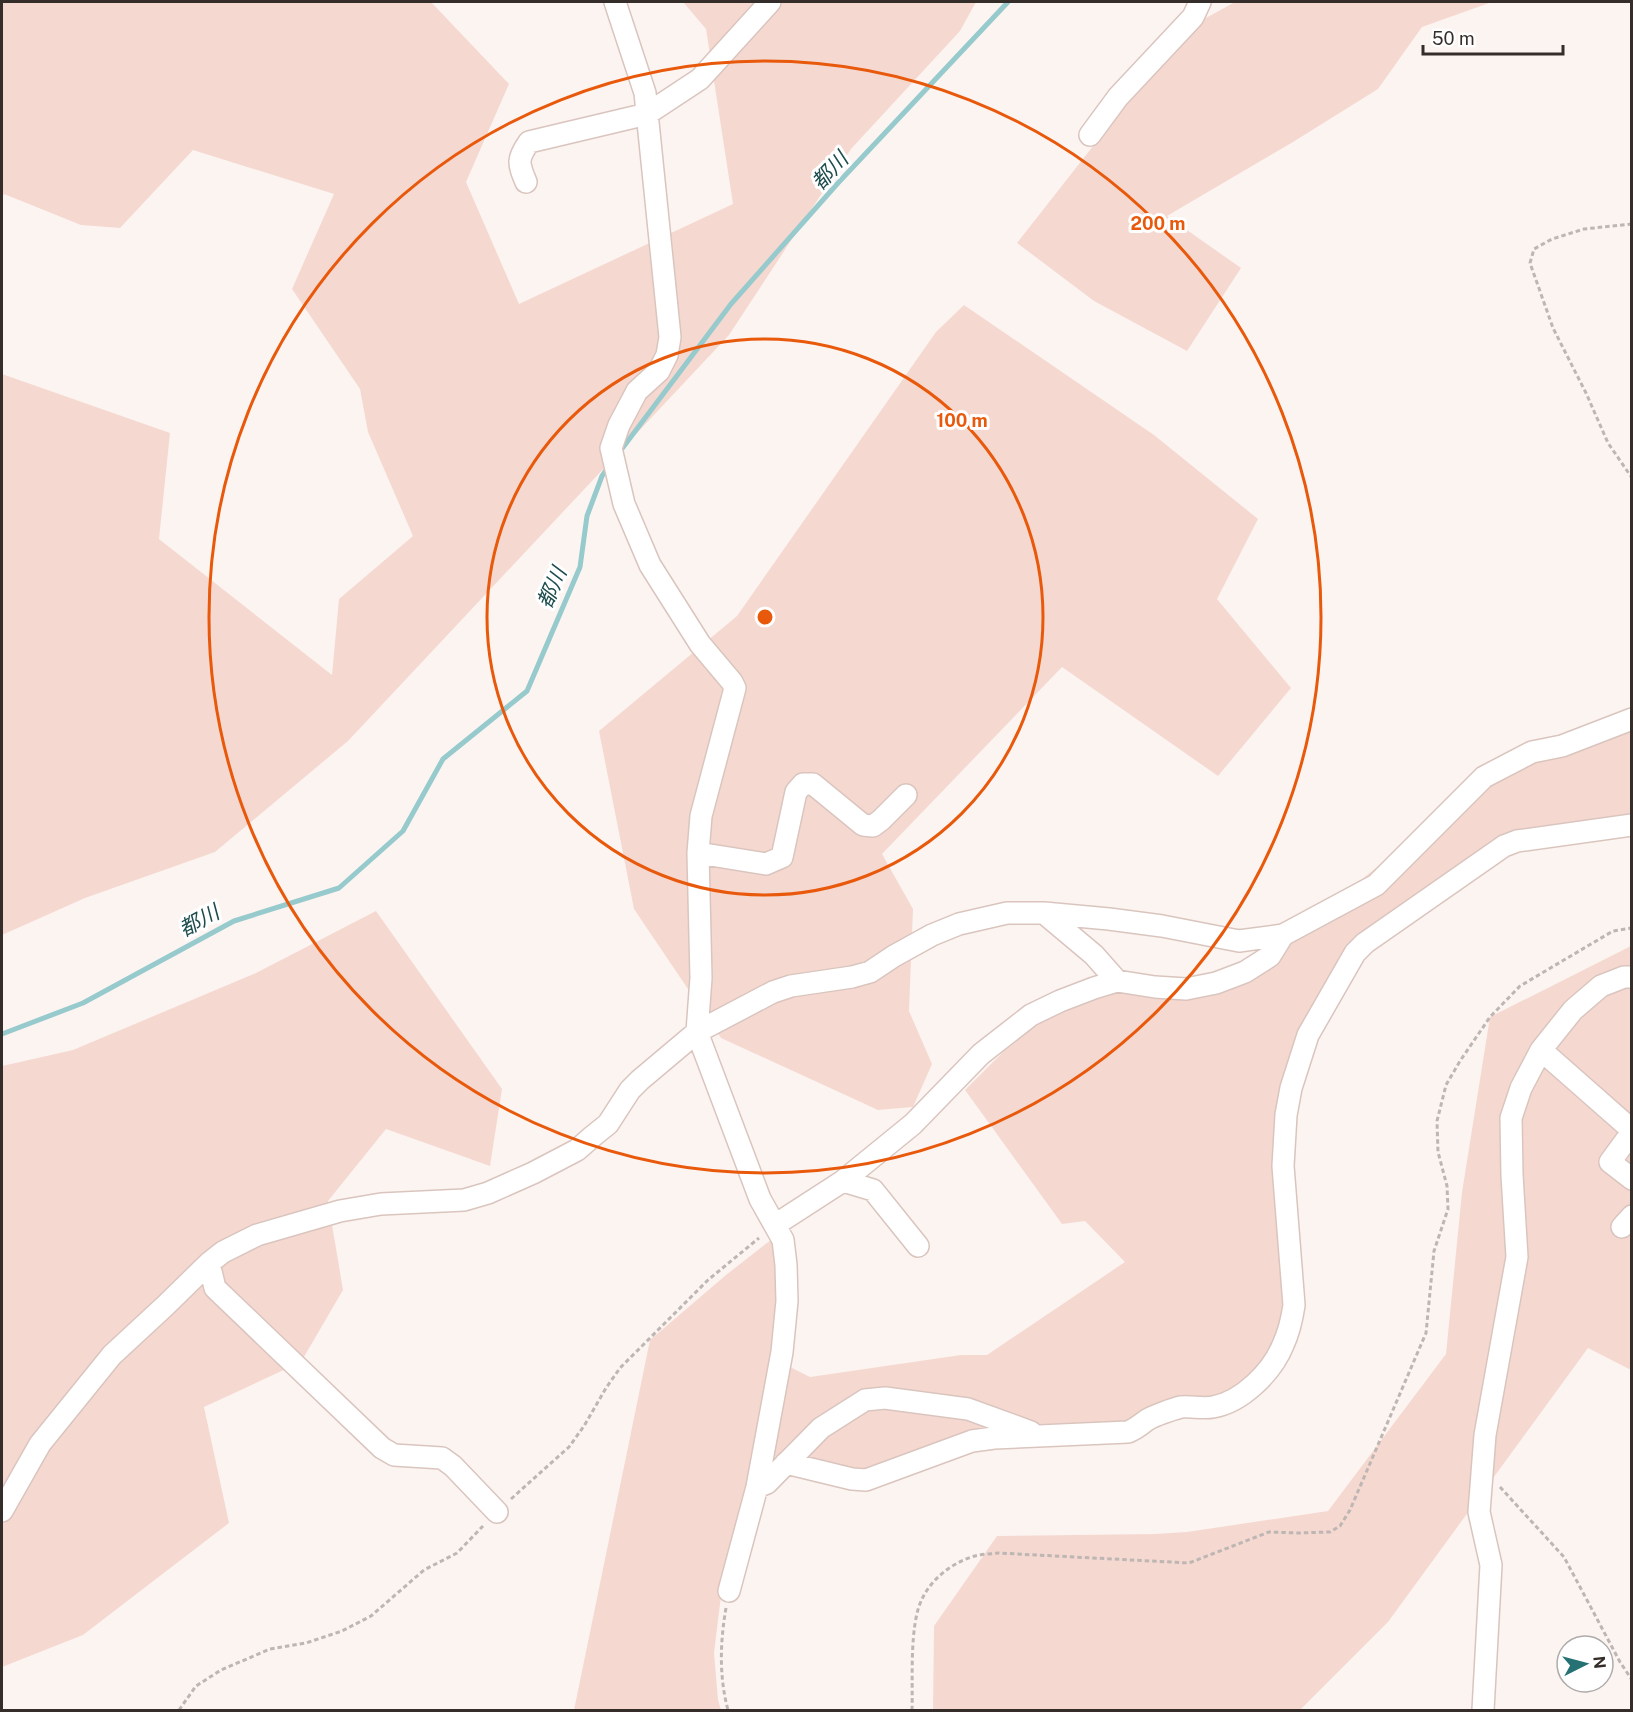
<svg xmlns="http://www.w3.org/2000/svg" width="1633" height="1712" viewBox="0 0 1633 1712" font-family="'Public Sans','Noto Sans JP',sans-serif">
<rect width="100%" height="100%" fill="#fcf4f1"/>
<path fill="#f5d9d1" d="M2 2H431L509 84 466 182 519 304 733 204 706 29 683 2H976L960 31 851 149 729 335 348 741 215 852 85 898 2 935V374L170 433 159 539 332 675 339 599 413 536 368 432 360 389 292 289 334 194 193 150 120 228 81 225 4 194 2 197Z
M1235 2H1492L1422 27 1378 89 1293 142 1167 216 1241 268 1187 351 1094 301 1017 243 1184 30Z
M964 305 1154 435 1258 519 1217 599 1291 688 1218 776 1062 667 882 854 913 909 909 1011 932 1064 913 1107 878 1110 721 1038 634 909 599 731 737 616 936 332Z
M1631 727V819L1507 838 1360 941 1290 1071 1287 1311 1278 1340 1243 1388 1137 1420 1048 1432 859 1474 767 1473 786 1365 810 1377 961 1355H987L1125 1262 1085 1221 1062 1224 965 1090 1036 1019 1124 989 1188 996 1318 914 1493 775Z
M376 911 502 1089 490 1166 386 1129 328 1201 343 1290 301 1362 204 1407 229 1523 83 1635 2 1667V1066L73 1050 256 973Z
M1631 946V1370L1588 1348 1388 1622 1300 1710H933L934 1626 997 1536 1155 1534 1187 1532 1328 1511 1446 1354 1462 1192 1490 1017Z
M772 1239 781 1284 759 1450 722 1588 714 1653 718 1700 721 1710H574L650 1340 726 1275Z"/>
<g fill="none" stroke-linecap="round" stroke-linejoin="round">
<path stroke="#96cacc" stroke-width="5" d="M618 454 731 304 838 183 1008 2
M2 1034 83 1003 234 921 339 888 403 831 443 759 527 691 580 567 587 516 602 476 609 466"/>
<g stroke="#dac5be" stroke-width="24">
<path id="street" d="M615 2 645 93 670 337 667 355 659 371 637 391 619 425 611 448 624 504 650 565 700 644 732 682 735 688 701 816 698 853 701 978 697 1032 760 1199 783 1240 786 1265 787 1301 782 1352 757 1487 729 1591
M1090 135 1118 97 1193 17 1200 2
M526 182C518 163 517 159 529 142L647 114 700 79 770 2
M698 853 766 864 782 857 796 792 803 784H813L863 825 873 826 881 820 906 795
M1044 913 1094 955 1117 981
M1541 1050 1632 1130
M1632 1132 1610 1162 1632 1179
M843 1181 873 1190 918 1246
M775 1225 843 1181 913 1124 981 1054 1031 1015 1060 1001 1094 988 1117 981 1155 987 1186 989 1216 983 1245 972 1270 956 1283 935
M1622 1227 1632 1216
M209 1263 215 1288 382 1448 394 1455 442 1458 453 1466 497 1512
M786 1463 852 1479 866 1480 972 1441 994 1438 1128 1432C1136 1429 1140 1425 1147 1420 1153 1416 1173 1409 1181 1407 1192 1406 1203 1409 1213 1407 1242 1402 1272 1372 1283 1345 1289 1332 1292 1319 1294 1305L1283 1166 1286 1115 1291 1088 1308 1035 1355 953 1365 943 1504 846 1517 841 1632 825
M757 1487 767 1483 821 1428 865 1400 885 1398 968 1409 1031 1432
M2 1511 40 1444 112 1355 165 1306 209 1263 223 1252 257 1235 340 1211 381 1204 464 1200 488 1193 533 1173 577 1150 593 1136 608 1124 630 1090 640 1080 697 1032 773 992 791 986 852 977 870 972 894 956 932 935 959 924 1007 913H1044L1109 919 1162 926 1239 941 1283 935 1376 885 1484 777 1532 752 1562 746 1632 719
M1483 1710 1491 1565 1479 1512 1485 1435 1517 1257 1512 1175 1511 1118 1521 1088 1541 1050 1573 1010 1601 986 1624 977H1632"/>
</g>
<path stroke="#beb6b3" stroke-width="3" stroke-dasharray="4.5 3" stroke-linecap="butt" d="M1632 224 1584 229 1552 239 1534 249 1530 263 1553 328 1586 393 1608 443 1632 478
M1500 1487 1564 1557 1620 1662 1632 1680
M511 1499 569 1447 584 1426 606 1388 620 1368 708 1280 759 1238
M726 1608C720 1642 719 1677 728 1710
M179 1710 196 1686 221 1670 270 1649 306 1643 342 1631 371 1616 424 1570 457 1553 483 1526
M912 1710C913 1681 909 1625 922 1599 932 1578 953 1562 975 1556 982 1554 991 1554 998 1553L1189 1563 1269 1532 1300 1533 1330 1532 1340 1526 1350 1510 1426 1333 1434 1251 1448 1209 1447 1186 1438 1152 1437 1121 1446 1085 1460 1061 1490 1017 1520 986 1613 931 1632 928"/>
<use href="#street" stroke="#fff" stroke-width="21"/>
</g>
<g fill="none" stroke="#e8590c" stroke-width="3">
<circle cx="765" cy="617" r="278"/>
<circle cx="765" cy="617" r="556"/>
</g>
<g text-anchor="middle" stroke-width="6" stroke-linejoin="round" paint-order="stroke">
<g font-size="21" font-style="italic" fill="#1d4c4d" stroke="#fff">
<text transform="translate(830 171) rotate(-47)" y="7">都川</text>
<text transform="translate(552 588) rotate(-67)" y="7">都川</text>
<text transform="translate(199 921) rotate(-29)" y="7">都川</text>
</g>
</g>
<circle cx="765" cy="617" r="9" fill="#e8590c" stroke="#fff" stroke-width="3"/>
<g font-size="18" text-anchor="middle" font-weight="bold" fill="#e8590c" stroke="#fff" stroke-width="6" stroke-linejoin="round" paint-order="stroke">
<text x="1158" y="230">200 m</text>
<text x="962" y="427">100 m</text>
</g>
<rect width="1633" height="1712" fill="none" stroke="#352d2a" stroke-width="6"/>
<g transform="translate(1585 1664) rotate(84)"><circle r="28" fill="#ffffff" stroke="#aeabaa" stroke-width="1.5"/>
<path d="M0-4.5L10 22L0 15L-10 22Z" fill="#267174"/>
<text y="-9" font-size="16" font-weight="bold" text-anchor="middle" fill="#352d2a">N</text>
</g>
<path d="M1423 45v9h140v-9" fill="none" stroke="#352d2a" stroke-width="3"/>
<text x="1432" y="45" font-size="18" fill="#352d2a" stroke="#ffffff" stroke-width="4.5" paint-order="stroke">50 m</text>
</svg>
